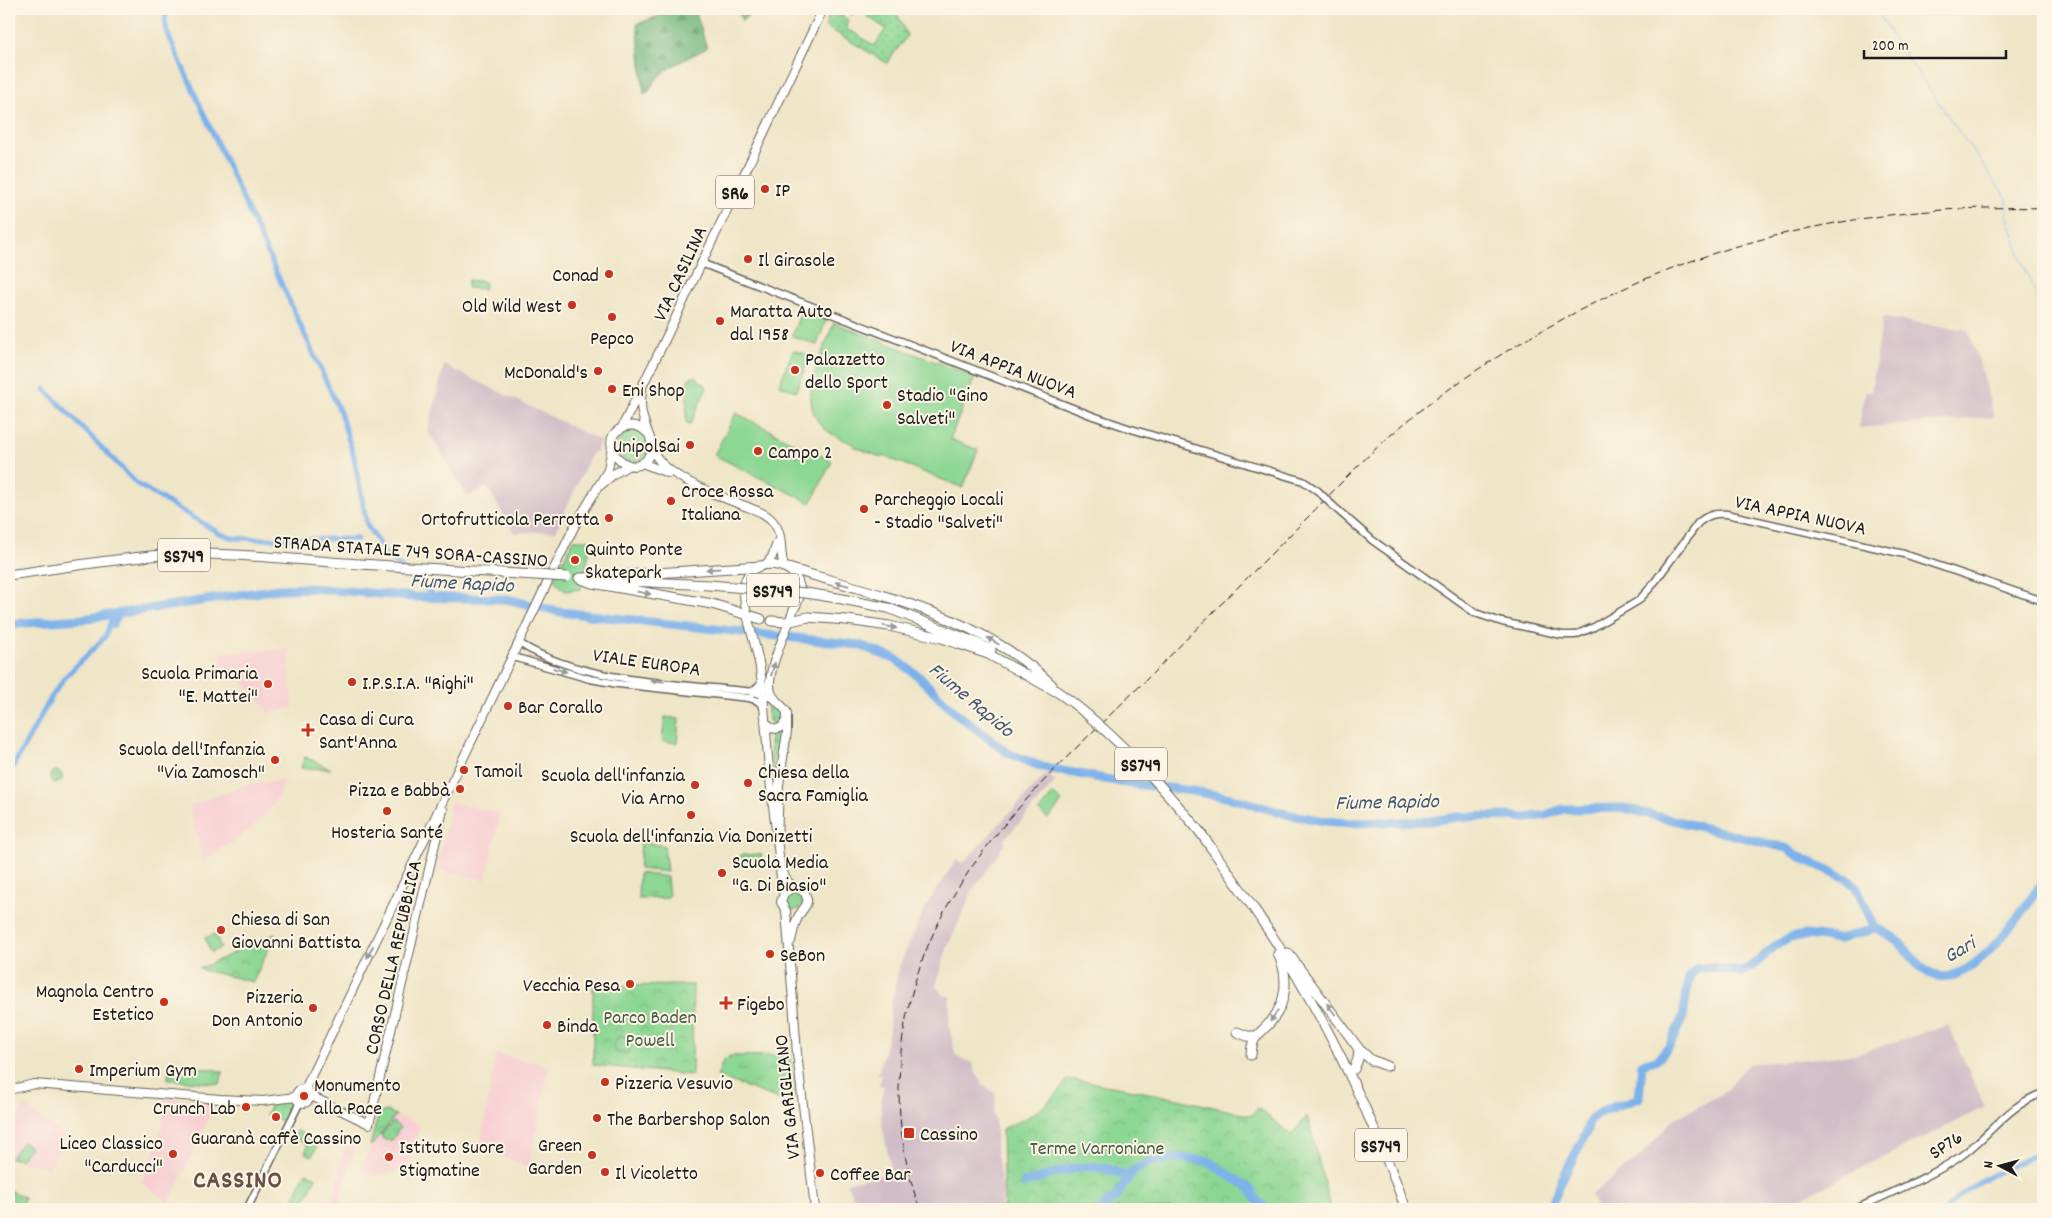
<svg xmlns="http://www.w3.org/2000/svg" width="2052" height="1218" viewBox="0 0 2052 1218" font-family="Dekko,sans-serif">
<defs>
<pattern id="grass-tufts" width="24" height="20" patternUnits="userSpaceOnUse" patternTransform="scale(1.25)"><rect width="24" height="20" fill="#8dd794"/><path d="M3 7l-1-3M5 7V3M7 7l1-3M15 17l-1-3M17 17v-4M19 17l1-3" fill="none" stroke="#79b87f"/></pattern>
<pattern id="forest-firs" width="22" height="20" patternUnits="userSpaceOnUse" patternTransform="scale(1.25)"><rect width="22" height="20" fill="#72b87e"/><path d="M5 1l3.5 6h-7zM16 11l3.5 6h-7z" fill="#5d9566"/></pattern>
<pattern id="park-crowns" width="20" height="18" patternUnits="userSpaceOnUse" patternTransform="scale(1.25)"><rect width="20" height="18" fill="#8dd794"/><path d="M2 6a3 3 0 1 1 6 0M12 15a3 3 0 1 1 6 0" fill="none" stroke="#79b87f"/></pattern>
<pattern id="garden-dots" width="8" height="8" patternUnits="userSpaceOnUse" patternTransform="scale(1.25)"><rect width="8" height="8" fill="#8dd794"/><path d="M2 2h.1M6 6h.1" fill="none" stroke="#79b87f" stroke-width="1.8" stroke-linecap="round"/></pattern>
</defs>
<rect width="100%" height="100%" fill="#fcf5e5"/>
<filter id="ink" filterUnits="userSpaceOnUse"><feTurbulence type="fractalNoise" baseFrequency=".02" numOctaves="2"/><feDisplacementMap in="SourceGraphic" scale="10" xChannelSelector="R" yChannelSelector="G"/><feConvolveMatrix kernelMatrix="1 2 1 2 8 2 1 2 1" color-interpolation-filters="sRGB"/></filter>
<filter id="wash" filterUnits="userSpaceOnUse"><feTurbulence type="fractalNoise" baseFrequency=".0096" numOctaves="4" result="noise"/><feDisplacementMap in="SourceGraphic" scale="20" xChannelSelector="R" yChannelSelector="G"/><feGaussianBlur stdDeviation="1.12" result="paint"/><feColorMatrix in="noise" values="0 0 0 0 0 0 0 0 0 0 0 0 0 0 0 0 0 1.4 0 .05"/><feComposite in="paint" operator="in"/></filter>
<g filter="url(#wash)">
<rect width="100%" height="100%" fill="#efe5c7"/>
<path fill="#f7cfd3" d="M288 649 293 708 268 713 260 700 240 679 220 666 222 653Z
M287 780 273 806 252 828 203 861 189 806 250 784Z
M451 802 500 813 486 880 437 870Z
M496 1054 549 1066 529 1168 480 1147Z
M166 1098 216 1102 169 1203 141 1182 157 1145 163 1124Z
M25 1106 65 1136 49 1168 9 1158V1129L14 1118 16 1119Z
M396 1115 420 1125 409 1169 370 1176 361 1172 370 1145H372Z
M345 1147 355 1150 338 1209H330L341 1170H339Z"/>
<path fill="#d2bdc7" d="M1883 318 1968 330 1978 358 1994 417 1859 428 1865 392H1871Z
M444 365 601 441 595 453 592 452 556 531 514 533 487 487 468 497 428 431Z
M1047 773 1055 782 1004 840 1006 842 972 892 948 946 936 986 943 995 950 996 949 1025 955 1054 960 1058 973 1063 975 1071 983 1085 995 1093 996 1103 993 1114 996 1126V1149L1003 1191 1000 1209H860L846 1183 880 1175 881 1179 892 1177 881 1118V1099L884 1086 879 1085 882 1075 878 1074 889 1032 891 1004 900 964 925 908 956 860 963 863Z
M1948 1025 1985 1107 1779 1209H1597L1591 1195 1644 1153 1672 1120 1726 1092 1748 1064 1854 1055Z"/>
<path fill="url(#grass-tufts)" stroke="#547a58" d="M695 376 707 387 691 423 688 424 686 422 688 379Z
M617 446a16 16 0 1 1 32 0a16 16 0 1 1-32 0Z
M767 700C777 705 782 707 785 718L776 727 769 721Z
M769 731 778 733 784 731 777 775 775 777 773 776Z
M305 757 331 769 301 768Z
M50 777a6 6 0 1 1 12 0a6 6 0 1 1-12 0Z
M641 841 664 846 667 872 639 869Z
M639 873 667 877 669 896 666 898 638 899Z
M785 901a9 9 0 1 1 18 0a9 9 0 1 1-18 0Z
M790 1055 795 1097 789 1103 717 1076 723 1061 730 1056Z
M393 1122 400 1128 392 1140H385L382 1138V1134Z"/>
<path fill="url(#forest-firs)" stroke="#476a4d" d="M677 9H695L707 48C690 57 656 71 650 90L644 94 637 24Z
M737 9H748L750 14 742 21Z"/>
<path fill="url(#park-crowns)" stroke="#547a58" d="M275 934 253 982 199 969Z
M693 985 692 1075 593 1065V986Z
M169 1067 201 1068 223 1071 220 1084 168 1079Z
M1068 1079C1130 1088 1190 1101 1251 1116L1258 1108 1292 1135 1307 1116 1331 1209H1001L1004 1204 1002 1129C1036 1114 1046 1109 1068 1079Z
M294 1101 295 1105H290L286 1114 291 1115 289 1121 285 1119 284 1122 266 1115 272 1103Z
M387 1111 396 1115 372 1145H370L379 1113Z
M297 1130 318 1145 312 1156 305 1153 308 1145 294 1137Z
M306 1172 316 1177 301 1209 291 1204Z
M10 1191 24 1197 21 1209H9Z"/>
<path fill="url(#garden-dots)" stroke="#547a58" d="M832 9 848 20 846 27 849 31 855 33 874 46 886 29 867 16 868 14 856 11 852 15 843 9H895L907 36 887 63 825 26Z"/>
<path fill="#8dd794" stroke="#547a58" d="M468 280 485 282 484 289 467 288Z
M801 311 826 320 817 345 792 336Z
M834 323 975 377 950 439 978 450 963 488 884 456 883 458 853 446V444C843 439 831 435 823 427 795 400 823 353 834 323Z
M793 350 810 356 796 391 779 385Z
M736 413 802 447 797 457 803 447 832 461 811 503 714 455Z
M573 540H592L581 589 565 591 554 580Z
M665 717 679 719 677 743 662 741Z
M1053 794 1062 802 1048 819 1039 811Z
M761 854 762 865 740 866V855Z
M215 934 221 948 211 952 205 938Z
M620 1036 630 1038 629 1053H618L614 1048V1041Z
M23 1142 30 1147 20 1160 10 1158Z"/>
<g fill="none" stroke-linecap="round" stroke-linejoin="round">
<path stroke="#7cb1ea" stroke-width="1" d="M1877 9 1892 37 2007 199V214L2021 260 2043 311"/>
<path stroke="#7cb1ea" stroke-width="5" d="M167 9C163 20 166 28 170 39L340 412 354 457 367 525 386 555 437 598
M45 389 137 484 219 533 233 538 262 539H357
M113 626 121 614
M9 774 52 696 66 676 105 637 113 615
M1946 1209C1973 1180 2008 1168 2043 1151"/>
<path stroke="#7cb1ea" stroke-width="9" d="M9 624 82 619 279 589 311 588 414 597 507 599 561 612 859 645 895 659 917 675 957 714 1008 753 1042 767 1126 783 1193 791 1231 798 1290 815 1325 821 1351 823 1429 821 1458 817 1509 816 1526 818 1546 815 1563 809 1624 808 1786 848 1804 859 1846 878 1856 887 1875 928
M1875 928C1885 932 1894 936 1901 944 1910 954 1919 968 1931 974 1972 993 2023 908 2043 882
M1024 1183C1049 1177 1077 1162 1103 1168 1112 1170 1121 1174 1129 1177
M1101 1209 1115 1198 1133 1171 1152 1161 1179 1158 1208 1161 1252 1190 1256 1199 1267 1209
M1551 1209C1558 1182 1573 1160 1585 1135 1588 1130 1587 1122 1592 1118 1606 1107 1623 1105 1639 1098L1642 1064 1658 1059 1670 1045 1683 1017 1689 978 1696 969 1710 967 1741 972 1754 965 1775 946 1790 938 1805 935 1840 939 1875 928"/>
</g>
</g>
<g filter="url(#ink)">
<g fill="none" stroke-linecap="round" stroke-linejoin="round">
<g stroke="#666258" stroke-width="9">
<path id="minor" d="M701 263 1093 416 1128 428 1303 481 1318 491
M1332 505 1372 540 1475 613 1502 622 1562 635H1575L1594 627 1638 601 1651 587 1698 523C1707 515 1715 513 1727 514L1904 554 2043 601
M519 643C582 683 681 684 754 692L774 699
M513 657 590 679 618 684 749 698 758 701 764 708
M247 1209 300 1102
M1856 1209C1889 1193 1936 1175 1965 1153 1992 1132 2009 1105 2043 1093"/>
</g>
<g stroke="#666258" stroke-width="10">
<path id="major" d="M642 390C639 411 643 419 650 438 652 444 652 450 656 456 669 478 721 497 745 506 755 510 767 513 774 523 784 536 779 552 784 566
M621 429 663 344 823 9
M646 432C640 426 632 424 624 427 587 442 641 493 652 447
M642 463 668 473
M601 485 614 474 629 465
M766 564 772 557 777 543
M753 692 761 685
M765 721C771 732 782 731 786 720
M777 841 779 785 787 732V713C783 704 774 702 771 692 765 672 787 631 793 611 824 563 741 545 744 593 745 618 756 643 760 668 765 704 766 741 770 778 773 812 779 846 781 880L784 893
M782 870C788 886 791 884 804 892 812 904 803 907 798 917 794 925 793 933 791 941
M793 888 784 893 781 902 786 911 797 1053 815 1209
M305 1089 574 527 608 470 612 446
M296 1096a7 7 0 1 1 14 0a7 7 0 1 1-14 0Z
M9 1090 34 1084 220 1099 263 1101 296 1097
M309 1095 369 1124
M369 1124 443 810"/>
</g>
<g stroke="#666258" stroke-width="11">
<path id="highway" d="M788 568C879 595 982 616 1052 685
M9 575C60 568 111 559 163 555 228 551 295 560 360 564
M579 578 592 583 712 604 761 619
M582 578 761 566
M609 580 709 585
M837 598 888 608 977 643 991 650
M772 621 786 622 808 617 847 620 889 626 942 638 988 654 1059 693
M1055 690 1073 703
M1200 832C1234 880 1269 928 1298 978 1341 1051 1377 1130 1406 1209
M1288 953 1359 1049 1371 1060 1387 1066
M1237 1032 1247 1036H1255
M1251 1055C1252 1033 1261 1035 1272 1020 1287 1002 1289 975 1278 954
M1354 1069 1358 1059 1359 1049"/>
</g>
<use href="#minor" stroke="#fff" stroke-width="6"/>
<use href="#major" stroke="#fff" stroke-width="8"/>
<use href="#highway" stroke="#fff" stroke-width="9"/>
<path stroke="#1c1c1c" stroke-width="1" stroke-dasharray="8 4" stroke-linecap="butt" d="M920 1209C887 1120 894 1018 934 932 982 829 1076 750 1155 671 1206 619 1257 568 1309 516 1339 485 1372 450 1405 423 1466 373 1533 333 1604 298 1739 231 1893 204 2043 208"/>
<g stroke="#666258" stroke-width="9" stroke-linecap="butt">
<path id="minor-bridge" d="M1318 491 1332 505"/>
</g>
<g stroke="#666258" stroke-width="11" stroke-linecap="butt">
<path id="highway-bridge" d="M360 564 567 577
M709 585 806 593 837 598
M1073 703C1121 741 1161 785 1200 832"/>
</g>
<use href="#minor-bridge" stroke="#fff" stroke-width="6"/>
<use href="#highway-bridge" stroke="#fff" stroke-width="9"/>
</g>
<defs><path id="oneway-solid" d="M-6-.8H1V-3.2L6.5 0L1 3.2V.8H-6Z" transform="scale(1.25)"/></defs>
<g fill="#999">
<use href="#oneway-solid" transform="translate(713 569) rotate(177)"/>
<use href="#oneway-solid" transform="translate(842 584) rotate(-164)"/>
<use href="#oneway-solid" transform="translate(644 593) rotate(11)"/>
<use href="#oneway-solid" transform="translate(890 627) rotate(11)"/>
<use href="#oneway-solid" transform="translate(993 641) rotate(-150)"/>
<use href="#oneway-solid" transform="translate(773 669) rotate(-74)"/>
<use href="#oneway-solid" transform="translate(560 670) rotate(16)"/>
<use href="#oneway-solid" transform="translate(657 681) rotate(-174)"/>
<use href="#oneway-solid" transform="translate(370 952) rotate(116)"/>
<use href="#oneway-solid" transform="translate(1331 1009) rotate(-127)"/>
<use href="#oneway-solid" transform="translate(1274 1016) rotate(123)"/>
</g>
</g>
<g fill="#c8321e" stroke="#fcf5e5" stroke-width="2">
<circle cx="765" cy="189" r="5"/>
<circle cx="748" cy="259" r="5"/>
<circle cx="609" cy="274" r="5"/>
<circle cx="572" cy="305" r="5"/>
<circle cx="612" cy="317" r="5"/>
<circle cx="720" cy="321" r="5"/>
<circle cx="795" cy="370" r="5"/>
<circle cx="598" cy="371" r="5"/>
<circle cx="612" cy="389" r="5"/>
<circle cx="887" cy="405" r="5"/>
<circle cx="690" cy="445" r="5"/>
<circle cx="758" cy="451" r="5"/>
<circle cx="671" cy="501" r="5"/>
<circle cx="864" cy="509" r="5"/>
<circle cx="609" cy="518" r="5"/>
<circle cx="575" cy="560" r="5"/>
<circle cx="352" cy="682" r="5"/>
<circle cx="268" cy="684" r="5"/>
<circle cx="508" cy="706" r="5"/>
<path d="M305.5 722.5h5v5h5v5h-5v5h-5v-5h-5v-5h5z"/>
<circle cx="275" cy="760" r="5"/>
<circle cx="464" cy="770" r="5"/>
<circle cx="748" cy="783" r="5"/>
<circle cx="695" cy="785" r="5"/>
<circle cx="460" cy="789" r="5"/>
<circle cx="387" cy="811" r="5"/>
<circle cx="691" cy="815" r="5"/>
<circle cx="722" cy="873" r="5"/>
<circle cx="221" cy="930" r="5"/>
<circle cx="770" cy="954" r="5"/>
<circle cx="630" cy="984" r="5"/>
<circle cx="164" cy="1002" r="5"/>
<path d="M723.5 995.5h5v5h5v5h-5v5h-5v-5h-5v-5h5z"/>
<circle cx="313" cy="1008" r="5"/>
<circle cx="547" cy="1025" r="5"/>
<circle cx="79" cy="1069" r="5"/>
<circle cx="605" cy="1082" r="5"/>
<circle cx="304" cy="1096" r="5"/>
<circle cx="246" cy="1107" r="5"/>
<circle cx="276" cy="1117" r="5"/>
<circle cx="597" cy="1118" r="5"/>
<rect x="903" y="1127" width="12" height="12" rx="2.5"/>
<circle cx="173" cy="1154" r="5"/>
<circle cx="592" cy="1155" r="5"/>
<circle cx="389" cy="1157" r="5"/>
<circle cx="605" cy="1172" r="5"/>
<circle cx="820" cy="1173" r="5"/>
</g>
<g text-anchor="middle" stroke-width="4" stroke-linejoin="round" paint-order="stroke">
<g fill="#fcf5e5" stroke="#5f5d58" stroke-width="1">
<rect x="716" y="175.5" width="38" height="33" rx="4"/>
<rect x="158" y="538.5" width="52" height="33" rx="4"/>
<rect x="747" y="573.5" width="52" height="33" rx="4"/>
<rect x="1115" y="747.5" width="52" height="33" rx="4"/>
<rect x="1355" y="1128.5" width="52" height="33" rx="4"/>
</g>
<g font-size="19" font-weight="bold" fill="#1c1c1c">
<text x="735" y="199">SR6</text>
<text x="184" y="562">SS749</text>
<text x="773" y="597">SS749</text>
<text x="1141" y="771">SS749</text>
<text x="1381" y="1152">SS749</text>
</g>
<g font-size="20" fill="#1c1c1c" stroke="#fcf5e5" text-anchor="start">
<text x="775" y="196">IP</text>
<text x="758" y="266">Il Girasole</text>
<text x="599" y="281" text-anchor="end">Conad</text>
<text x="562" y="312" text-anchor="end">Old Wild West</text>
<text x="730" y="317">Maratta Auto<tspan x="730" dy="23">dal 1958</tspan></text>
<text x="612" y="344" text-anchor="middle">Pepco</text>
<text x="805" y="365">Palazzetto<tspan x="805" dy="23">dello Sport</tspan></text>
<text x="588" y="378" text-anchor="end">McDonald's</text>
<text x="622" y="396">Eni Shop</text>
<text x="897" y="401">Stadio "Gino<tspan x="897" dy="23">Salveti"</tspan></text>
<text x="680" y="452" text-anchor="end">UnipolSai</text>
<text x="768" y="458">Campo 2</text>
<text x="681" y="497">Croce Rossa<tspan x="681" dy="23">Italiana</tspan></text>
<text x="874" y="505">Parcheggio Locali<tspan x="874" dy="23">- Stadio "Salveti"</tspan></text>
<text x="599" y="525" text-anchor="end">Ortofrutticola Perrotta</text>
<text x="585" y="555">Quinto Ponte<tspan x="585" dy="23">Skatepark</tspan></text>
<text x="258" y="679" text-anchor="end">Scuola Primaria<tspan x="258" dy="23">"E. Mattei"</tspan></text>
<text x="362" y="689">I.P.S.I.A. "Righi"</text>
<text x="518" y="713">Bar Corallo</text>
<text x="319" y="725">Casa di Cura<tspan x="319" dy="23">Sant'Anna</tspan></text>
<text x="265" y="755" text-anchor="end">Scuola dell'Infanzia<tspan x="265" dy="23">"Via Zamosch"</tspan></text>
<text x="474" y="777">Tamoil</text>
<text x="758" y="778">Chiesa della<tspan x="758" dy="23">Sacra Famiglia</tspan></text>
<text x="685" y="781" text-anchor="end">Scuola dell'infanzia<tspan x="685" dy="23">Via Arno</tspan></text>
<text x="450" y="796" text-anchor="end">Pizza e Babbà</text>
<text x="387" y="838" text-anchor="middle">Hosteria Santé</text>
<text x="691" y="842" text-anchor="middle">Scuola dell'infanzia Via Donizetti</text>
<text x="732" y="868">Scuola Media<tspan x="732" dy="23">"G. Di Biasio"</tspan></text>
<text x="231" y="925">Chiesa di San<tspan x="231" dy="23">Giovanni Battista</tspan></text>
<text x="780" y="961">SeBon</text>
<text x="620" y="991" text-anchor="end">Vecchia Pesa</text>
<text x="154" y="997" text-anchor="end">Magnola Centro<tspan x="154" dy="23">Estetico</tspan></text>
<text x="303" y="1003" text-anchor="end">Pizzeria<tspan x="303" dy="23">Don Antonio</tspan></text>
<text x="737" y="1010">Figebo</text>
<text x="557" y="1032">Binda</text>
<text x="89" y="1076">Imperium Gym</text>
<text x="615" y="1089">Pizzeria Vesuvio</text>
<text x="314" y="1091">Monumento<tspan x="314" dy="23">alla Pace</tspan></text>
<text x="236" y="1114" text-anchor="end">Crunch Lab</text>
<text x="607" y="1125">The Barbershop Salon</text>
<text x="920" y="1140">Cassino</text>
<text x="276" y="1144" text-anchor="middle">Guaranà caffè Cassino</text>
<text x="163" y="1149" text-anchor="end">Liceo Classico<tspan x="163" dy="23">"Carducci"</tspan></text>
<text x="582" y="1151" text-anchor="end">Green<tspan x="582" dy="23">Garden</tspan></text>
<text x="399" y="1153">Istituto Suore<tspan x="399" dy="23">Stigmatine</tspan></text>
<text x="615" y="1179">Il Vicoletto</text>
<text x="830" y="1180">Coffee Bar</text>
</g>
<g font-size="20" fill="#1c1c1c" stroke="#fcf5e5">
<text transform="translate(679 273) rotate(-65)" y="7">VIA CASILINA</text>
<text transform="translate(1014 368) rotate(21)" y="7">VIA APPIA NUOVA</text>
<text transform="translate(1801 514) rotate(12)" y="7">VIA APPIA NUOVA</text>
<text transform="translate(411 550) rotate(4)" y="7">STRADA STATALE 749 SORA-CASSINO</text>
<text transform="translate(647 661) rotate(8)" y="7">VIALE EUROPA</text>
<text transform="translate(392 957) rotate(-77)" y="7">CORSO DELLA REPUBBLICA</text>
<text transform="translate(786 1097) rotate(-96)" y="7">VIA GARIGLIANO</text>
<text transform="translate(1945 1144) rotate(-33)" y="7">SP76</text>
</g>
<g font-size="20" fill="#445d46" stroke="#fcf5e5">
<text x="650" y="1023">Parco Baden<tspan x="650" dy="23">Powell</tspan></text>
<text x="1097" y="1154">Terme Varroniane</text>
</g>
<g font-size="21" font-style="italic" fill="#42586e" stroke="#fcf5e5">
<text transform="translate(462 582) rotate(3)" y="7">Fiume Rapido</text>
<text transform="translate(972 699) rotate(40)" y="7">Fiume Rapido</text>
<text transform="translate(1387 801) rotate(-1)" y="7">Fiume Rapido</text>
<text transform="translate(1959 949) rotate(-30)" y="7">Gari</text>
</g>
<g font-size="25" font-weight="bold" letter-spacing="1" fill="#664f44" stroke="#fcf5e5">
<text x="238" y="1187">CASSINO</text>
</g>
</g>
<rect width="2052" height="1218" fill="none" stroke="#fcf5e5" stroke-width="30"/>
<g transform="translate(2000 1166) rotate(276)" stroke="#fcf5e5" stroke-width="4" paint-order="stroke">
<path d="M0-4L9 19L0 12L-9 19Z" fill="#1c1c1c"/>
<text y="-8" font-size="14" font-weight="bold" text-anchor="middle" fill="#1c1c1c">N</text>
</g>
<path d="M1864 50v8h142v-8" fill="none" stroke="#1c1c1c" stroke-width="2.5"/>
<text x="1872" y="50" font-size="15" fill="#1c1c1c" stroke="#fcf5e5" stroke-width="4" paint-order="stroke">200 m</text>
</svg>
